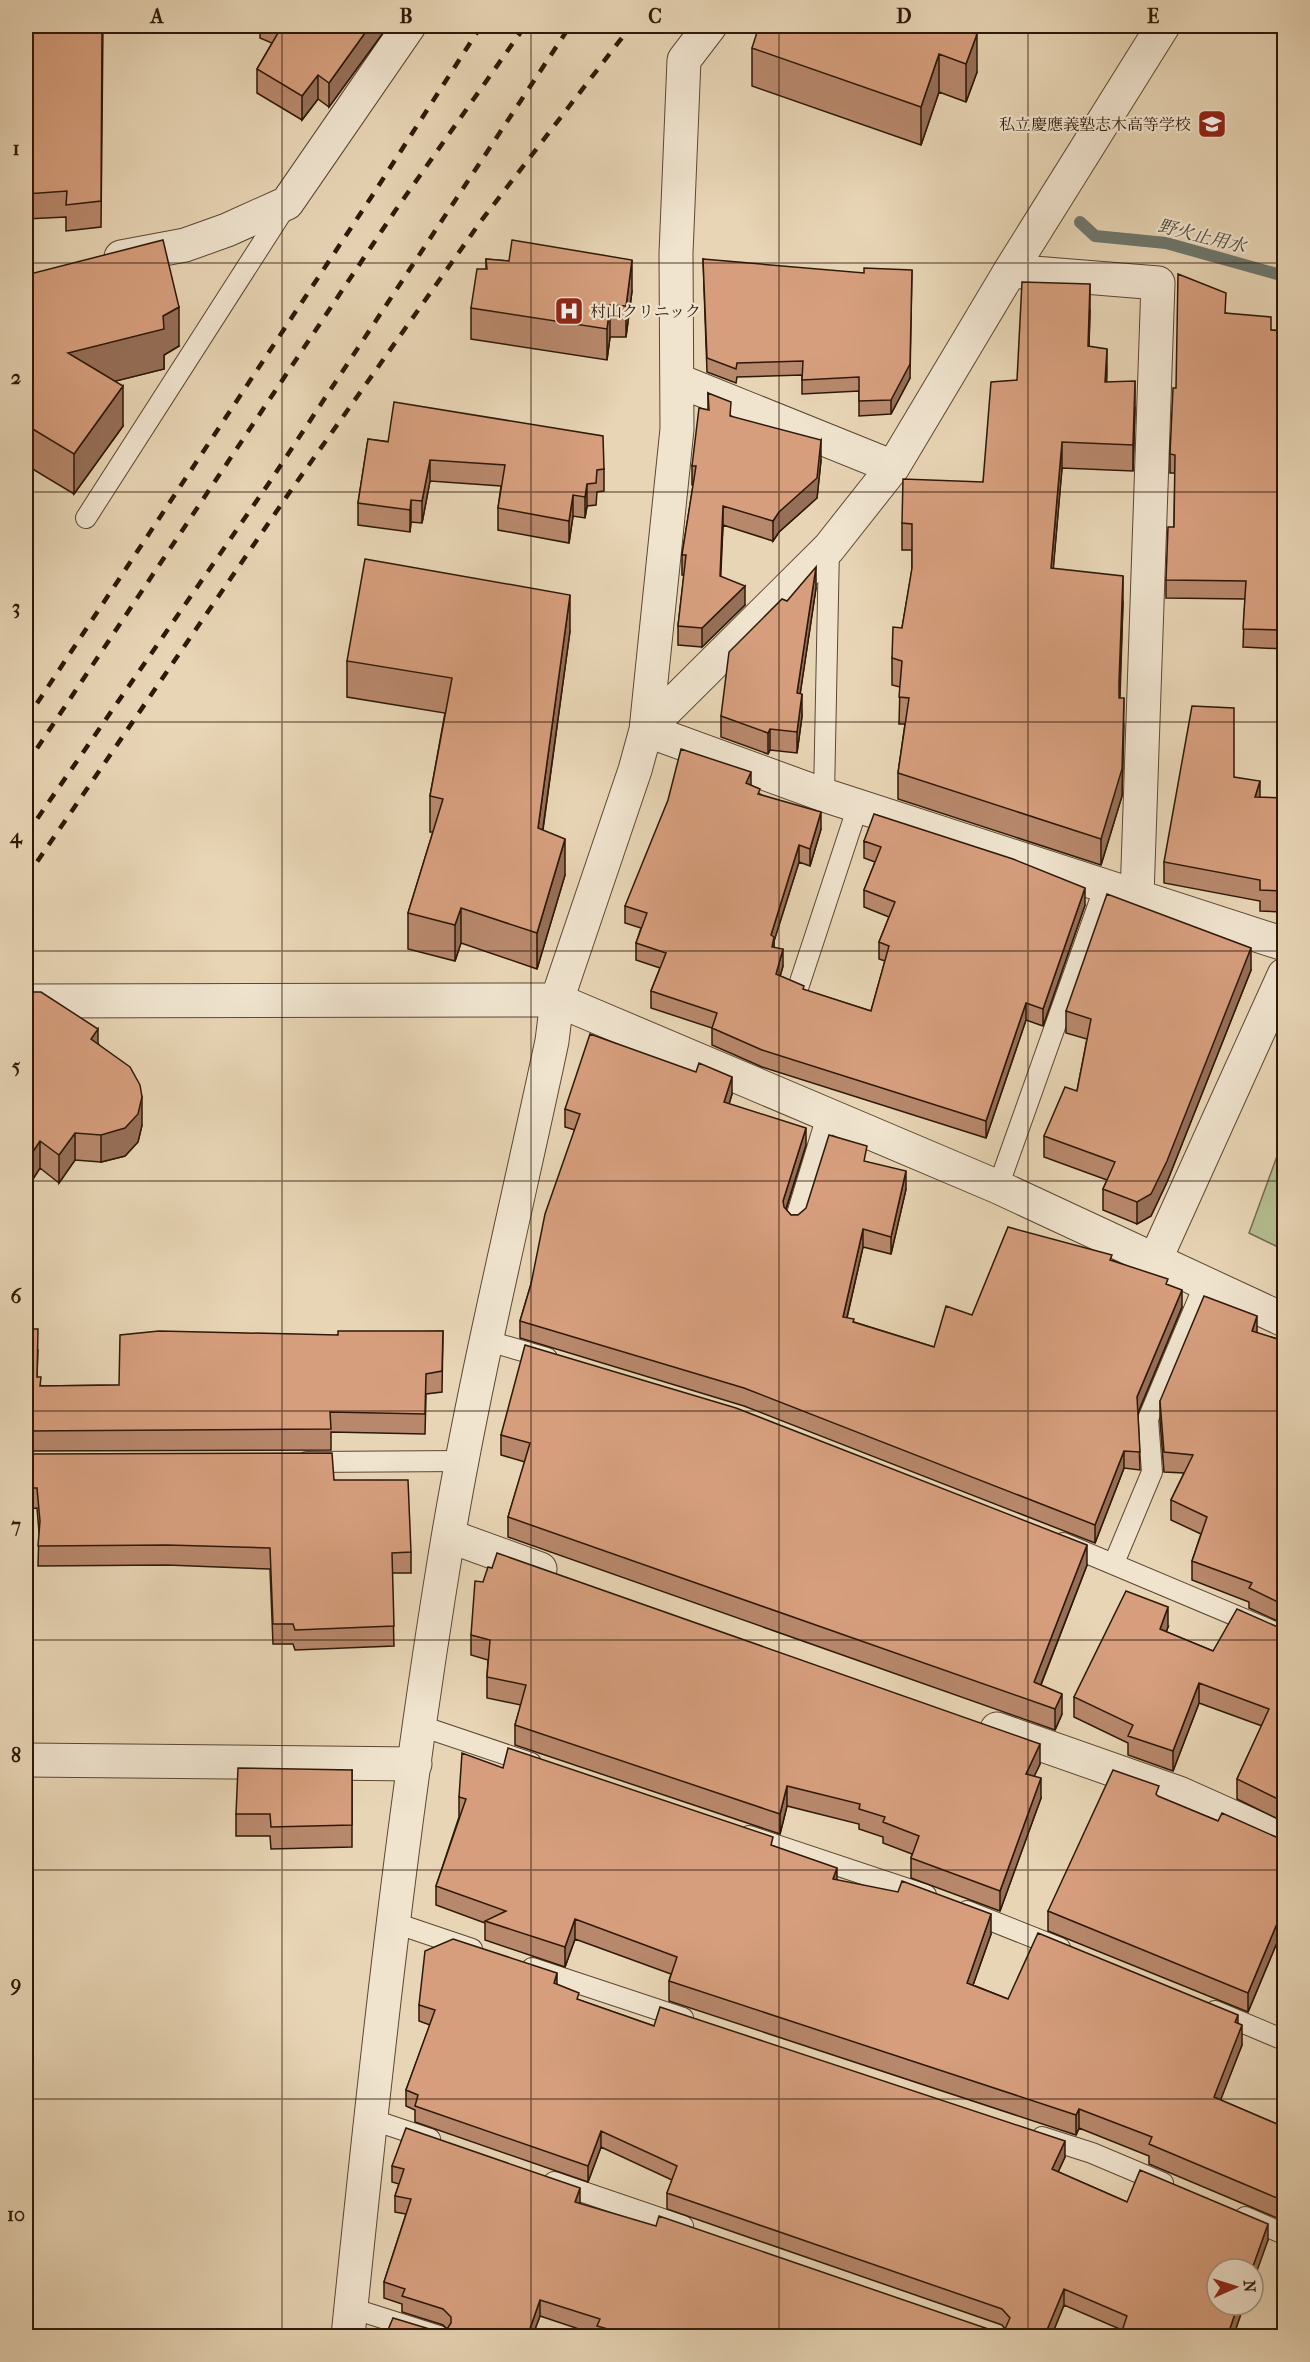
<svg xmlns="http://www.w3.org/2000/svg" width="1310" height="2362" viewBox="0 0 1310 2362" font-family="'IM FELL French Canon','Noto Serif JP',serif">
<rect width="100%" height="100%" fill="#e8d5b5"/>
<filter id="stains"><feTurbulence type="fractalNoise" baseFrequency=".00333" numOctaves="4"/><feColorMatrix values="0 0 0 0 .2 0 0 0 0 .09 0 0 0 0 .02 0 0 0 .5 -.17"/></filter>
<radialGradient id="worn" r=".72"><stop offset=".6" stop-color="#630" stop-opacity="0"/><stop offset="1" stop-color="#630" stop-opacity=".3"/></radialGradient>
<path fill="#b4be8f" stroke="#716b4b" stroke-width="1.5" d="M1284 1137V1250L1249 1233Z"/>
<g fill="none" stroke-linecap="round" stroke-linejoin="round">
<path stroke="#6e786f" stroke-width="12" d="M1080 222 1095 236 1166 243 1284 276"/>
<g stroke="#5c4732" stroke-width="22">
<path id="service" d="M86 518 286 206
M824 795 829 548
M798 988 858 806
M998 1187 1105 886
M795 1221 827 1116
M488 1341 547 1358
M307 1462 464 1461
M1063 1543 1284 1636
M1114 1563 1152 1472 1148 1419 1205 1283
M421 1726 531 1763
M749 1836 926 1895
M967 1911 1060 1948
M395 1923 472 1949
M532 1968 683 2018
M1215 2011 1284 2040
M370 2119 430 2139
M1042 2137 1092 2153 1163 2183
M554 2182 683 2226
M1245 2217 1284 2234
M351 2308 439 2336"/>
</g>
<g stroke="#5c4732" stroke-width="35">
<path id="minor" d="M1163 26 1010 271 893 467 829 548 646 730 824 795 1284 944
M121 257 185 245 227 230 287 203 409 26
M1010 271 1158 283 1137 896
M677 380 893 467
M557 1000 635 770 646 730 677 429 676 253 684 60 710 26
M26 1001 557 1000 998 1187 1284 1320
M1156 1258 1284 975
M449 1536 540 1569
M997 1729 1179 1793 1284 1840
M26 1760 415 1764"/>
</g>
<g stroke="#5c4732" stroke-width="35">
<path id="tertiary" d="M348 2336C375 2070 404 1803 448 1538 476 1372 517 1206 552 1041L557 1000"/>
</g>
<use href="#service" stroke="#f0e4cf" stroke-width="20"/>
<use href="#minor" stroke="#f0e4cf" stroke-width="33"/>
<use href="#tertiary" stroke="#f0e4cf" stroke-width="33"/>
<path stroke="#2e1807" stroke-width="4.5" stroke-dasharray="10 10" stroke-linecap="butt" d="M26 720 372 196 481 26
M26 765 395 211 525 26
M26 835 269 483 570 26
M26 878 287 496 481 221 631 26"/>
</g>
<path fill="#b8886c" stroke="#2e1807" stroke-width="1.5" d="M26 26H103L101 227 66 231V217L26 219Z
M260 26H388L329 107 318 99 302 120 257 93V69L272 43 260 38Z
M962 26 961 29 977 72 966 102 939 92 921 145 752 86V48Z
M486 259 509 261 632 291 626 337H610L607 360 471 339V308L486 269Z
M703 259 910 378 891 414 859 416V391L802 394V375L737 377 736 383 707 372Z
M26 275 179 346 164 355V369L115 381 123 426 74 494 26 465Z
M1090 311 1089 346 1106 382 1135 407 1133 471 1062 468 1053 569 1123 602 1120 698 1124 725 1122 796 1101 865 898 799V773L905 724H899L900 687 892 685V658L902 628 912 570V550H902V523L983 482 1017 380Z
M1226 313 1271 330 1284 331V649L1243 647 1245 599 1166 598V580L1174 527 1175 473H1170V454L1176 388Z
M708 393 731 416 821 460 817 498 779 532 773 541 723 525 720 576 745 605 702 647 678 645V626L684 575H682V555L693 486 692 485V466L708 410Z
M368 439 604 469V491L597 492 596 505 587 506 585 518 573 516 569 543 498 530V508L501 486 430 481 422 523 411 522 410 532 358 525V503Z
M816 588 800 694 802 716 797 753 770 750 768 754 721 737V716L787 601Z
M570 631 543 830 565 875 537 969 461 943 455 961 408 949V913L433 832H430V796L445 713 347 697V661Z
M1234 777 1260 798H1284V912L1260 911V901L1164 883V862Z
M751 786 760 794 821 829 810 866 799 862 774 941V947L783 966 780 976 804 990 871 1011 885 961 879 959V942L889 917 864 907V890L875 862 864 858V841L1085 905 1043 1026 1026 1020 986 1138 762 1067 712 1045V1028L651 1008V991L660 968 636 960V943L641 928 625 923V906Z
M1251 970 1167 1182 1151 1216 1137 1224 1103 1210V1189L1107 1180 1044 1157V1136L1077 1091 1087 1039 1066 1033V1011Z
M26 994 98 1043 142 1125 138 1142 125 1156 101 1162 75 1160 59 1183 40 1168 26 1190Z
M696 1072 732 1094 729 1104 806 1145 786 1210 791 1215H798L867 1162 906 1189 891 1254 863 1247 847 1318 854 1322 934 1347 972 1315 1112 1260 1168 1285 1182 1307 1138 1413 1140 1470 1124 1468 1095 1543 744 1406 520 1338V1321L531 1284 575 1130 565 1127V1109Z
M26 1329 38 1350 37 1377 41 1386 119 1385 338 1335 443 1331 442 1392 426 1394 425 1434 331 1432V1450L26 1451Z
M1257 1333 1284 1341V1624L1249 1608V1602L1192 1580V1561L1201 1534 1171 1520V1500L1184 1473 1164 1472 1160 1421V1401Z
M501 1435 1087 1565 1041 1685 1062 1714 1055 1730 508 1537V1517L525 1462 501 1455Z
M26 1454 334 1480 411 1552V1573H392L394 1646 295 1650 293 1644H273L270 1569 167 1565 38 1566 39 1532 37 1508 26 1509Z
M1168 1627 1166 1632 1213 1651 1280 1628 1284 1627V1822L1237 1799V1779L1262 1726 1199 1703 1173 1771 1128 1755V1743L1074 1717V1697Z
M471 1635 1040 1764 1034 1776 1041 1798 1000 1911 911 1878V1858L912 1854 883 1843V1837L859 1829V1824L787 1806 780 1834 515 1745V1725L521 1705 487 1698V1677L488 1660 471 1655Z
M503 1768 773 1846 837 1880 991 1934 973 1985 1008 1999 1238 2024 1242 2045 1220 2100 1284 2127 1277 2218 1149 2164V2156L1079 2128 1076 2135 669 2001V1981L671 1974 575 1939 565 1967 485 1940V1923L436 1905V1886L459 1817V1797Z
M352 1770V1847L271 1849 270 1836H236V1814Z
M1159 1797 1218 1821 1276 1837 1284 1838V1935L1281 1933 1248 2012 1048 1931V1911Z
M557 1985 579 2000 654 2026 1065 2157 1058 2172 1127 2202 1268 2240 1217 2305H1244L1233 2337H1120L1122 2330 1064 2305 1051 2337H597V2335L540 2316 532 2337H385L436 2331 447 2329 443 2325 402 2312V2304L384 2298V2282L406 2214 395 2212V2196L399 2184 392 2182V2166L580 2204 994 2331 1005 2329 1002 2325 667 2209V2193L672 2180 601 2147 588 2182 415 2122V2110L406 2106V2090L430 2025 419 2021V2005Z"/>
<path fill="#966f58" stroke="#2e1807" stroke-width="1.5" d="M370 26H388L329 107V83Z
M977 34V72L966 102V64Z
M939 54V92L921 145V107Z
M318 75V99L302 120V96Z
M632 260V291L626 337V306Z
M912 270 910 378 891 414V400Z
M1090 284V311L1088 372V346Z
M610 305V337L607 360V329Z
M179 307V346L164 355V369L68 393V353L163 316Z
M1107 349V376L1105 408V382Z
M1135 381V407L1133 471V445Z
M123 386V426L74 494V454Z
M821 440V460L817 498 779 532 773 541V521Z
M1062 442V468L1051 595V568Z
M430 460V481L422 523V501Z
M587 484V506L585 518V497Z
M573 495V516L569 543V521Z
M411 500V522L410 532V510Z
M723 506V525L720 595V576Z
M816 567V588L797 715V693Z
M1123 576V602L1119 708V681Z
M745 586V605L702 647V628Z
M570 595V631L538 864V828Z
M802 694V716L797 753V732Z
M1124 698 1122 796 1101 865V839Z
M770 729V750L768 754V733Z
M751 772V788L746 783Z
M1260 781V802L1255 797Z
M821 812V829L810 866V849Z
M565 839V875L537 969V933Z
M799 845V862L774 941V953L772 964 771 935Z
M1085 888V905L1043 1026V1009Z
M461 908V943L455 961V925Z
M1251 948V970L1167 1182 1151 1216 1137 1224V1202Z
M783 949V966L776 991V974Z
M1026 1003V1020L986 1138V1121Z
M98 1029V1057L91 1039Z
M732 1077V1094L724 1120V1102Z
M142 1097V1125L138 1142 125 1156 101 1162V1135Z
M806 1128V1145L783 1218V1201Z
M75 1133V1160L59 1183V1155Z
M40 1141V1168L26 1190V1162Z
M906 1171V1189L891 1254V1237Z
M863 1229V1247L843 1334V1317Z
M1182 1290V1307L1137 1415V1397Z
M1257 1316V1336L1252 1331Z
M1124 1451V1468L1095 1543V1525Z
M1087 1545V1565L1034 1702V1682Z
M1168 1607V1627L1160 1649V1629Z
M1199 1683V1703L1173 1771V1751Z
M1062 1694V1714L1055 1730V1709Z
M1040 1744V1764L1026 1794V1774Z
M1041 1778V1798L1000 1911V1891Z
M787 1786V1806L780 1834V1814Z
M1284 1847V1867L1278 1863Z
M837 1868V1888L833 1879Z
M991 1914V1934L967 2002V1983Z
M1281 1914V1933L1248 2012V1993Z
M575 1919V1939L565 1967V1947Z
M557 1973V1989L554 1983Z
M1238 2015V2034L1242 2025V2045L1214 2117V2097L1235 2022Z
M1079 2109V2128L1076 2135V2115Z
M601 2131V2147L588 2182V2166Z
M1065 2141V2157L1052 2185V2169Z
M1284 2178V2197L1277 2218V2198Z
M580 2188V2204L575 2202Z
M1268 2224V2240L1253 2282V2269H1252Z
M1064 2289V2305L1051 2337H1044Z
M540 2300V2316L532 2337H527Z
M1238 2305H1244L1233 2337H1227Z"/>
<path fill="#d69e7d" stroke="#2e1807" stroke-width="1.5" d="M26 26H102L101 201 66 205 67 191 26 194Z
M282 26H370L329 83 318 75 302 96 257 69Z
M759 26H952L977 34 966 64 939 54 921 107 752 48Z
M163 240 179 307 163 316 164 329 68 353 123 386 74 454 26 425V275Z
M512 240 632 260 626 306 610 305 607 329 471 308 477 269H487L486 259 509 261Z
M703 259 864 273V268L912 270 910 364 891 400 859 401V377L802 380 803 361 737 363 736 369 707 358Z
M1178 274 1226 293 1225 313 1271 317V330L1284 331V630L1243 629 1246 581 1166 580 1168 527H1174L1175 455 1170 454 1173 388H1176Z
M1022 282 1090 284 1088 346 1107 349 1105 382 1135 381 1133 445 1062 442 1051 568 1123 576 1119 681V698H1124L1122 769 1101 839 898 773 909 698 899 697 902 661 892 658 893 627 902 628 912 568V524L902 523 903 479 983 482 991 382 1017 380Z
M708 393 731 402 730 416 821 440 817 478 779 512 773 521 723 506 720 576 745 586 702 628 678 626 686 555H682L696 466H692L699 408 709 410Z
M394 402 603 436 604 469 597 470 596 483 587 484 585 497 573 495 569 521 498 508 505 465 430 460 422 501 411 500 410 510 358 503 368 439 388 442Z
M365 559 570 595 538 828 565 839 537 933 461 908 455 925 408 913 443 799 430 796 452 678 347 661Z
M816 567 797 693 802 694 797 732 770 729 768 733 721 716 729 652 782 599 787 601Z
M1192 706 1234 708V777L1260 781 1255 797 1284 798V891L1260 890V880L1164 862Z
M681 749 751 772 746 783 760 789 758 794 821 812 810 849 799 845 771 935 774 937 772 947 783 949 776 974 804 986 803 989 871 1011 889 946 879 942 895 902 864 890 881 847 864 841 874 814 1013 859 1085 888 1043 1009 1026 1003 986 1121 762 1050 712 1028 717 1013 651 991 666 953 636 943 647 913 625 906 668 800Z
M1107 894 1251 948 1167 1161 1151 1194 1137 1202 1103 1189 1115 1162 1044 1136 1065 1087 1077 1091 1091 1019 1066 1011Z
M27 992H41L98 1029 91 1039 130 1067 140 1085 142 1097 138 1114 125 1128 101 1135 75 1133 59 1155 40 1141 26 1162V994Z
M590 1034 696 1072 699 1063 732 1077 724 1102 806 1128 783 1201 784 1207 791 1215H798L806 1208 829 1135 867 1146 864 1161 906 1171 891 1237 863 1229 843 1317 854 1319 853 1322 934 1347 946 1306 972 1315 1008 1227 1112 1255 1110 1260 1168 1279 1166 1284 1182 1290 1137 1397 1140 1452 1124 1451 1095 1525 744 1388 520 1321 531 1284 545 1214 580 1114 565 1109Z
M1204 1296 1257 1316 1252 1331 1284 1341V1605L1249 1588 1252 1583 1192 1561 1207 1517 1171 1500 1193 1455 1164 1452 1160 1401Z
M26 1329H38L37 1377H41L40 1386 119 1385 120 1335 159 1331 338 1335V1331H443L442 1371 426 1374 425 1414 330 1412 331 1429 26 1431Z
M525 1345 736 1408 1087 1545 1034 1682 1062 1694 1055 1709 508 1517 530 1443 501 1435Z
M332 1453 334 1480H408L411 1552 392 1553 394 1626 295 1630 293 1624H273L270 1548 167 1545 38 1546 40 1521 37 1488H26V1454Z
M497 1553 1040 1744 1026 1774 1041 1778 1000 1891 911 1858 919 1836 883 1822 885 1817 859 1809 860 1804 787 1786 780 1814 515 1725 526 1685 487 1677 490 1640 471 1635 475 1581 483 1582 488 1567 492 1568Z
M1126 1591 1168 1607 1160 1629 1213 1651 1237 1609 1280 1628 1284 1627V1678L1282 1685 1284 1686V1802L1237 1779 1269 1709 1199 1683 1173 1751 1128 1736 1133 1725 1074 1697Z
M508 1748 773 1837 771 1845 837 1868 833 1879 898 1892 902 1881 991 1914 967 1983 1008 1999 1038 1933 1238 2015 1235 2022 1242 2025 1214 2097 1284 2127V2178L1277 2198 1149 2144 1152 2137 1079 2109 1076 2115 669 1981 677 1957 575 1919 565 1947 485 1921 506 1911 436 1886 466 1799 459 1797 462 1753 503 1768Z
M238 1768 352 1770V1825L271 1827 270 1814H236Z
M1113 1770 1159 1786 1156 1794 1158 1796 1218 1821 1222 1813 1276 1837 1284 1838V1847L1278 1863 1284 1866V1915L1281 1914 1248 1993 1048 1911Z
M453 1939 557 1973 554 1983 579 1993 577 1999 654 2026 660 2007 1065 2141 1052 2169 1127 2202 1140 2170 1268 2224 1252 2269H1217V2305H1238L1227 2337H1120L1127 2316 1064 2289 1044 2337H605L608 2329 597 2326 600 2319 540 2300 527 2337H385L393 2318 436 2331 447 2329 451 2323V2317L443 2309 402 2296 405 2289 384 2282 411 2199 395 2196 404 2169 392 2166 406 2128 580 2188 575 2202 656 2226 659 2216 994 2331 1005 2329 1010 2318 1002 2309 667 2193 677 2166 601 2131 588 2166 415 2106 418 2095 406 2090 435 2010 419 2005 425 1951Z"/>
<path fill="none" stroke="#2e1807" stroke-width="1.5" stroke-opacity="0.55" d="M282 26V2336M531 26V2336M779 26V2336M1028 26V2336M26 263H1284M26 492H1284M26 722H1284M26 951H1284M26 1181H1284M26 1411H1284M26 1640H1284M26 1870H1284M26 2099H1284"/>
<defs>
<g id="school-square" transform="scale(1.5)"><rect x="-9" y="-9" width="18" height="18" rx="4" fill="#8f2418" stroke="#f0e4cf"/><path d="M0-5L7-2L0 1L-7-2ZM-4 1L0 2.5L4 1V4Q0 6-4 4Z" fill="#fff"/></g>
<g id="hospital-square" transform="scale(1.5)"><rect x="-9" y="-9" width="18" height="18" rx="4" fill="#8f2418" stroke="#f0e4cf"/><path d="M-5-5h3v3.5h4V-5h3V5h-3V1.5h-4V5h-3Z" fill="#fff"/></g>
</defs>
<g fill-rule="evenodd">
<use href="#school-square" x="1212" y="124"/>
<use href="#hospital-square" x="569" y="311"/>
</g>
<g text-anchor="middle" stroke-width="4.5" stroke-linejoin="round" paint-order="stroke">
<g font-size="16" fill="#2e1807" stroke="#f0e4cf" text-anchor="end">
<text x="1191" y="130">私立慶應義塾志木高等学校</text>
<text x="590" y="317" text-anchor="start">村山クリニック</text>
</g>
<g font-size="18" font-style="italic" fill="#4e483b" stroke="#f0e4cf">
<text transform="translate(1202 236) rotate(14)" y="6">野火止用水</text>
</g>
</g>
<rect width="1310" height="2362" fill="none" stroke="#e8d5b5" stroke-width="66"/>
<g transform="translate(1235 2287) rotate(87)"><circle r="28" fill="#f0e4cf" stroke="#a2927f" stroke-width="1.5"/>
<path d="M0-4.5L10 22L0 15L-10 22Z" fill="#8f2418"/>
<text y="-9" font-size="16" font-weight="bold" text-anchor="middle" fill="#2e1807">N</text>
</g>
<rect x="33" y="33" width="1244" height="2296" fill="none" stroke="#2e1807" stroke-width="2"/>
<g font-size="20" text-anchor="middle" font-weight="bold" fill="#2e1807">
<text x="157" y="23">A</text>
<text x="406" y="23">B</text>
<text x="655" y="23">C</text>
<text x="904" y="23">D</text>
<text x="1153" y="23">E</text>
<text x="16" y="155">1</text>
<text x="16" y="384">2</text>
<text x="16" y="614">3</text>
<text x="16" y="843">4</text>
<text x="16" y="1073">5</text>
<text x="16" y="1303">6</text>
<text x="16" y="1532">7</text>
<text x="16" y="1762">8</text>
<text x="16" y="1991">9</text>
<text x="16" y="2221">10</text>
</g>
<rect width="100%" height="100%" filter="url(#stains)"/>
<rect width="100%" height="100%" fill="url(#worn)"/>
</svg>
